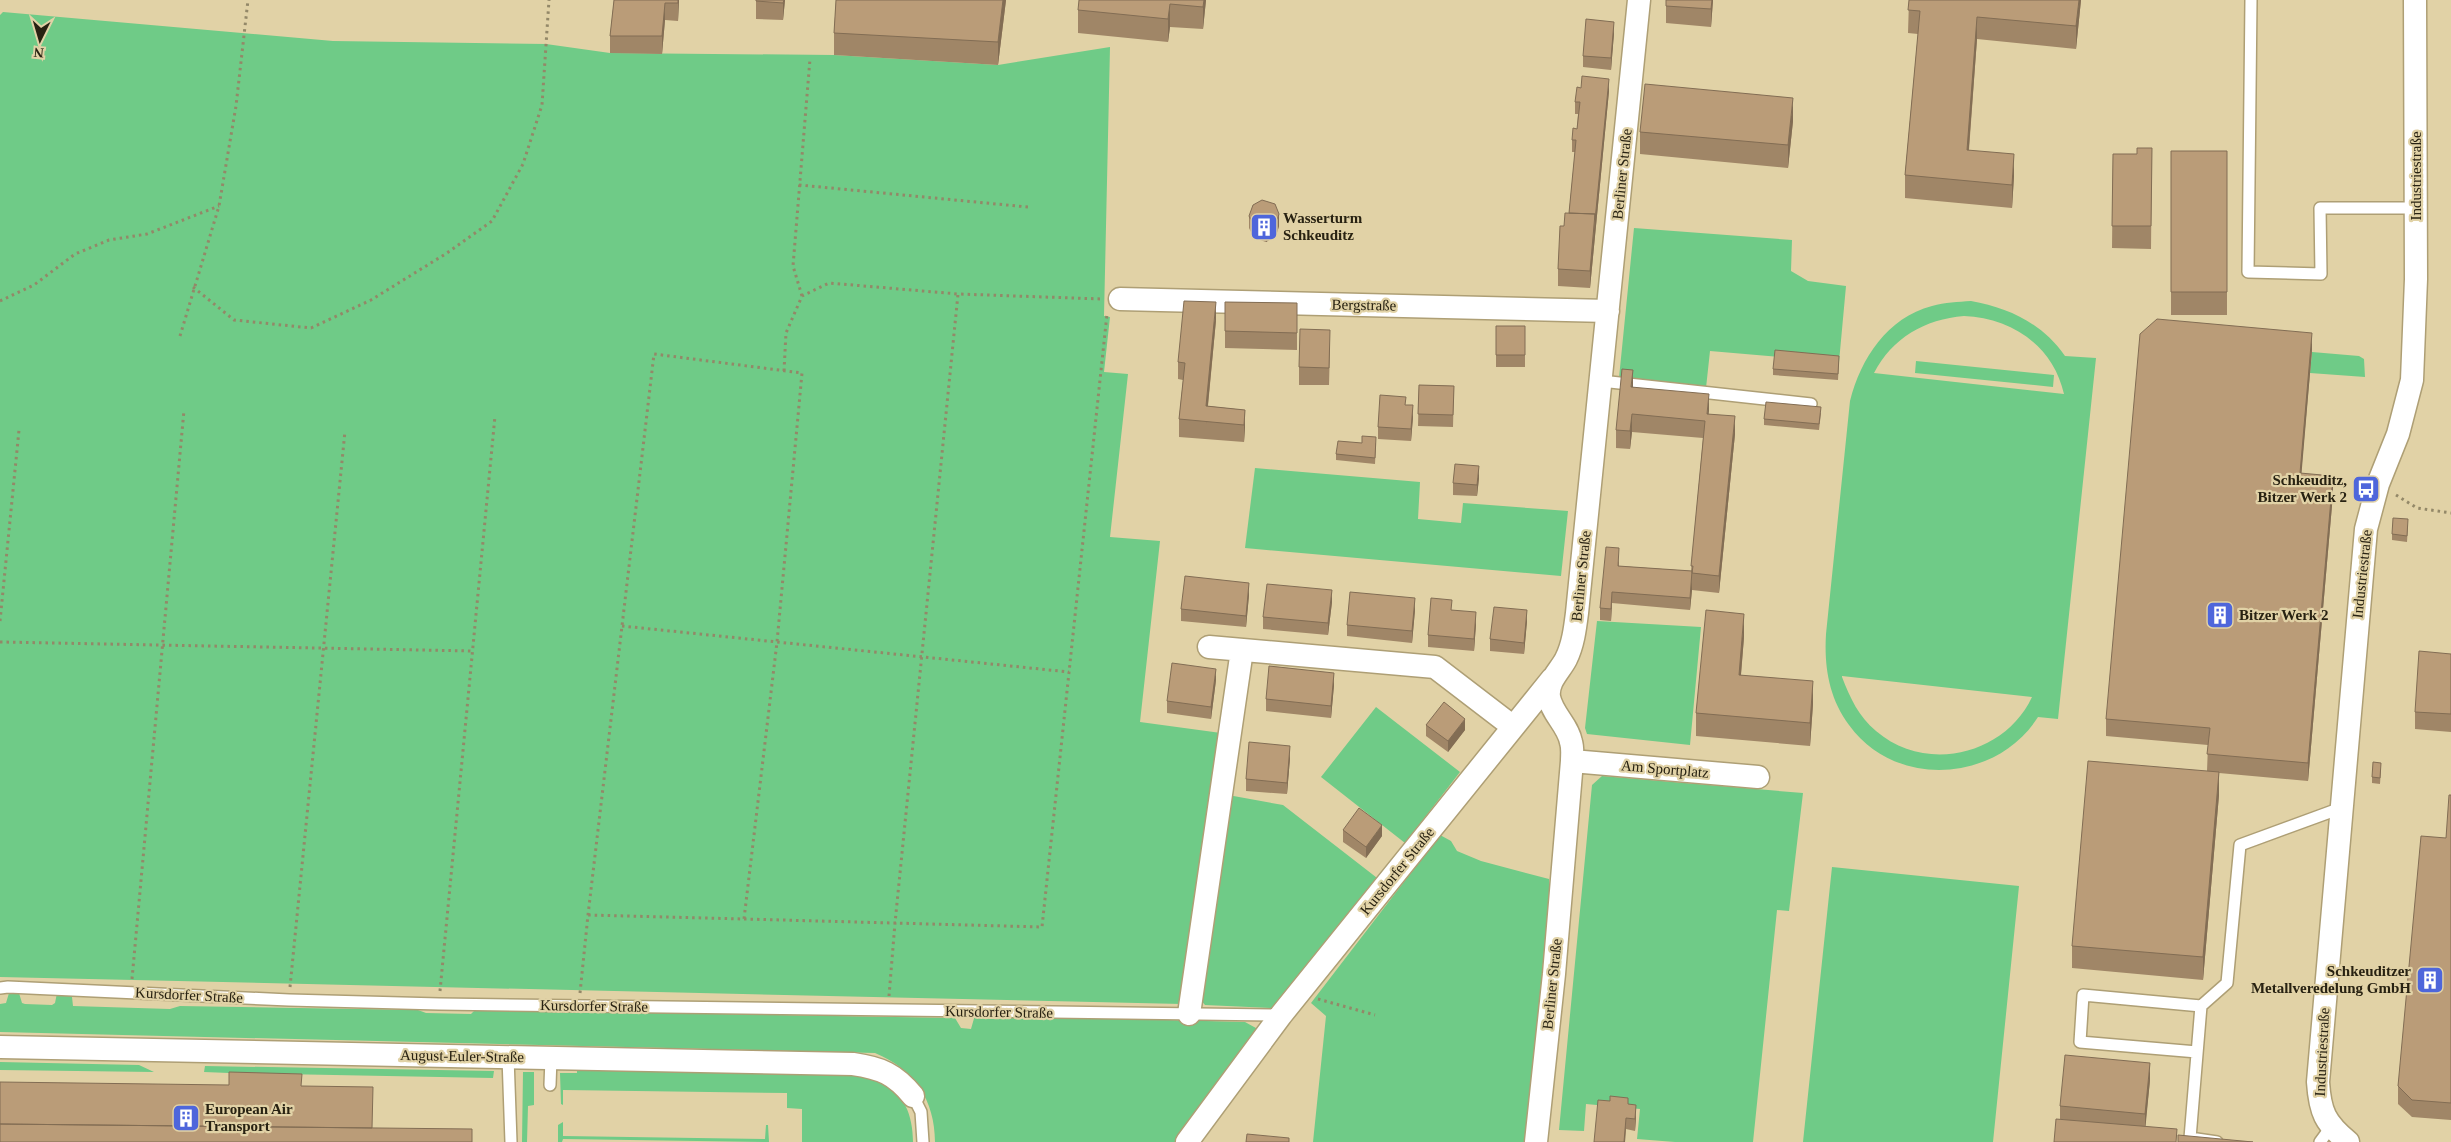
<svg xmlns="http://www.w3.org/2000/svg" width="2451" height="1142" viewBox="0 0 2451 1142" font-family="'Times New Roman',serif">
<rect width="100%" height="100%" fill="#e1d2a6"/>
<path fill="#6fcb87" fill-rule="evenodd" d="M3 12 333 41 546 44 610 53 834 55 998 65 1110 47 1104 316 1110 317 1104 372 1128 374 1110 537 1160 541 1140 722 1221 733 1182 1004 0 977V15Z
M1634 228 1792 240 1791 271 1808 281 1846 286 1839 362 1710 351 1706 388 1619 378Z
M1971 301C2009 308 2042 323 2065 356L2096 358 2058 719 2038 717C1997 782 1896 790 1849 725 1829 698 1824 667 1826 634L1850 401C1861 358 1887 318 1932 306 1945 302 1958 302 1971 301ZM1964 316C2011 318 2053 345 2064 394L1874 373C1892 338 1925 319 1964 316ZM1842 677V676L2032 697C2005 755 1926 774 1876 731 1859 717 1850 698 1842 677Z
M2312 352 2359 356 2364 359 2365 377 2310 373Z
M1916 361 2054 375 2053 387 1915 373Z
M1255 468 1420 482 1418 519 1461 523 1463 503 1568 511 1561 576 1245 548Z
M1597 621 1701 627 1690 745 1587 734 1585 728Z
M1376 707 1460 772 1405 843 1321 777Z
M1602 776 1803 793 1789 911 1777 910 1753 1142H1675L1637 1139 1640 1109 1586 1104 1584 1131 1559 1130 1592 785Z
M1228 795 1283 805 1381 881 1284 1003 1271 1008 1205 1005 1200 999Z
M1440 835 1451 841 1457 851 1481 861 1549 879 1550 889 1526 1142H1313L1326 1016 1311 1003Z
M1832 867 2019 886 1993 1142H1803Z
M9 993H19L22 1003 25 1004 52 1005 55 1003 57 993 68 994 72 997 73 1006 170 1009 180 1006 418 1010 426 1013 471 1014 475 1010 955 1018 961 1028 971 1029 975 1015 1245 1022 1265 1033 1182 1142H935C935 1100 914 1069 875 1053L0 1032V1004L6 1003Z
M0 1062 139 1065 154 1072 0 1070Z
M205 1066 494 1071 493 1078 229 1073 204 1072Z
M577 1069 851 1074C860 1076 871 1076 879 1080 904 1091 913 1116 913 1142H802V1109L787 1108V1093L563 1090V1105L561 1104 560 1073H577Z
M523 1072H534V1105L528 1106 527 1142H522Z
M563 1122V1136L765 1139 766 1125H768L769 1142 563 1139 562 1142H558V1125Z"/>
<g fill="none" stroke-linecap="round" stroke-linejoin="round">
<g stroke="#ae9f75" stroke-width="14">
<path id="lane" d="M2251 0 2248 272 2321 274 2320 208H2416
M1601 381 1811 404
M0 988 8 987 289 1000 439 1004 1281 1015
M2201 1006 2227 983 2240 845 2341 808
M2197 1052 2080 1042 2083 995 2201 1006 2190 1138 2217 1142
M508 1057 511 1142
M550 1085 551 1058
M913 1096 921 1112 923 1142
M2320 1142 2331 1127"/>
</g>
<g stroke="#ae9f75" stroke-width="25">
<path id="street" d="M1120 299 1608 311
M1209 647 1435 667 1512 726
M1572 761 1758 777
M1189 1014 1242 650
M0 1047 853 1064C881 1068 895 1074 913 1096
M1187 1142 1281 1015 1552 679
M1536 1142 1554 974 1572 761C1572 755 1573 748 1571 742 1568 725 1552 714 1549 697 1547 681 1560 671 1566 659 1573 645 1575 629 1577 613L1639 0
M2348 1142C2325 1123 2320 1112 2318 1082L2366 529 2378 484 2398 434 2412 380 2416 279 2415 0"/>
</g>
<path stroke="#938868" stroke-width="3" stroke-dasharray="2.5 4" stroke-linecap="butt" d="M799 185 1028 207
M193 287 234 320 311 328 371 300 447 253 492 221 523 164 542 105 549 0
M802 296 793 266 810 59
M0 301 34 285 75 254 109 240 147 234 219 206
M180 336 219 206 236 106 248 0
M784 371 786 333 802 296 829 283 958 294
M2396 495 2417 508 2451 513
M0 621 19 430
M622 626 1069 672
M0 642 473 651
M744 919 1042 927 1107 314
M132 979 184 410
M290 987 345 431
M440 991 495 416
M580 993 588 915 654 354 802 373 777 642 744 919 588 915
M889 996 895 923 958 294 1102 299
M1318 999 1375 1015"/>
<use href="#lane" stroke="#fff" stroke-width="11"/>
<use href="#street" stroke="#fff" stroke-width="22"/>
</g>
<path fill="#a08667" d="M614 0H679L678 21 665 20 662 54 610 53V36Z
M756 0H785L783 20 756 19Z
M836 0H1006L998 65 834 55V33Z
M1206 0 1203 29 1170 27 1168 42 1078 33V10Z
M1666 0H1713L1711 27 1666 23Z
M1909 0H2081L2076 49 1977 39 1969 150 2014 176 2012 208 1905 198V175L1918 34 1908 33Z
M1614 33 1611 70 1583 67V56Z
M1609 91 1590 288 1558 286V269L1564 226 1569 213 1575 152H1572V140L1577 129 1578 114H1575V102Z
M1793 121 1788 168 1640 154V132Z
M2152 148 2151 249 2112 248 2113 154H2137Z
M2171 151H2227V315H2171Z
M1249 216 1279 226 1276 236 1266 242 1254 238 1249 228Z
M1225 302 1297 303V350L1225 348Z
M1216 320 1208 406 1245 410V427L1244 442 1179 437V419L1183 380 1178 379V362Z
M1525 326V367H1496V355Z
M1330 348 1329 385H1299V367Z
M2312 350 2301 474 2333 494 2308 781 2219 773V795L2203 980 2072 968V946L2207 771 2208 745 2106 736V719Z
M1839 362 1838 380 1773 375V369Z
M1419 385 1454 386 1453 427 1418 426Z
M1633 387 1709 414 1735 434 1719 593 1692 590 1690 610 1612 603 1611 621 1600 620V608L1619 560V566L1691 571 1703 438 1632 432 1630 449 1616 448V430Z
M1406 405 1413 417 1411 441 1378 439V427Z
M1821 413 1819 430 1764 425V419Z
M1362 443H1376L1375 464 1336 460V454Z
M1479 478 1477 496 1453 495V483Z
M2408 525 2407 542 2392 540V534Z
M1249 595 1246 627 1181 621V609Z
M1332 602 1328 635 1263 629V617Z
M1415 610 1412 643 1347 636V625Z
M1452 610 1476 624 1474 651 1428 647V635Z
M1527 621 1524 654 1490 651V639Z
M1744 637 1741 675 1813 704 1810 746 1696 736V713Z
M2451 654V732L2415 729V712Z
M1216 680 1211 719 1167 713V701Z
M1334 685 1331 718 1266 711V699Z
M1426 725 1465 730 1448 752 1426 736Z
M1290 758 1287 794 1246 791V779Z
M2381 769 2380 784 2372 783V777Z
M2451 795V1120L2412 1117 2398 1104V1086L2446 838Z
M1343 830 1382 836 1366 858 1343 842Z
M2150 1080 2145 1127 2177 1142 2060 1119V1106Z
M1628 1104 1636 1117 1635 1131 1626 1129 1625 1142H1594Z"/>
<path fill="#826d54" d="M678 0H679L678 21Z
M784 0H785L783 20V3Z
M1003 0H1006L998 65V42Z
M1204 0H1206L1203 29V7Z
M1712 0H1713L1711 27V9Z
M2079 0H2081L2076 49V26Z
M665 3V20L662 54V36Z
M1170 4V27L1168 42V19Z
M1977 17V39L1967 172V150Z
M1614 22V33L1611 70V58Z
M1609 79V91L1590 288V271Z
M1793 98V121L1788 168V145Z
M2014 154V176L2012 208V185Z
M1279 214V226L1276 236 1266 242V230Z
M1216 302V320L1206 424V406Z
M2312 333V350L2300 491V473Z
M1633 370V388L1631 387Z
M1709 394V411L1707 431V414Z
M1413 405V417L1411 441V429Z
M1245 410V427L1244 442V425Z
M1632 414V432L1630 449V431Z
M1735 416V434L1719 593V576Z
M1479 466V478L1477 496V485Z
M2333 476V494L2308 781V763Z
M1692 579V590L1690 610V598Z
M1249 583V595L1246 627V616Z
M1332 590V602L1328 635V623Z
M1612 592V603L1611 621V609Z
M1415 598V610L1412 643V631Z
M1527 610V621L1524 654V643Z
M1476 612V624L1474 651V639Z
M1744 614V637L1739 697V675Z
M1216 669V680L1211 719V707Z
M1334 673V685L1331 718V706Z
M1813 681V704L1810 746V723Z
M1465 719V730L1448 752V741Z
M1290 746V758L1287 794V783Z
M2219 772V795L2203 980V957Z
M1382 825V836L1366 858V847Z
M2150 1063V1080L2145 1132V1114Z
M1636 1105V1117L1635 1131V1119Z
M1626 1118 1625 1142H1624Z"/>
<path fill="#ba9c78" stroke="#826d54" d="M614 0H678V3H665L662 36H610Z
M756 0H784L783 3 756 1Z
M836 0H1003L998 42 834 33Z
M1079 0H1204L1203 7 1170 4 1168 19 1078 10Z
M1666 0H1712L1711 9 1666 6Z
M1909 0H2079L2076 26 1977 17 1967 150 2014 154 2012 185 1905 175 1920 11 1908 10Z
M1586 19 1614 22 1611 58 1583 56Z
M1582 76 1609 79 1595 220V214L1569 213 1576 140H1572L1573 128 1577 129 1580 102H1575L1577 87 1581 88Z
M1645 84 1793 98 1788 145 1640 132Z
M2137 148H2152L2151 226H2112L2113 154H2137Z
M2171 151H2227V292H2171Z
M1262 200 1275 204 1279 214 1276 224 1266 230 1254 226 1249 216 1253 205Z
M1565 213 1595 214 1590 271 1558 269 1560 226H1564Z
M1184 301 1216 302 1206 406 1245 410 1244 425 1179 419 1185 363 1178 362Z
M1225 302 1297 303V333L1225 331Z
M2157 319 2312 333 2300 473 2333 476 2308 763 2207 754 2210 728 2106 719 2140 334Z
M1496 326H1525V355H1496Z
M1300 329 1330 330 1329 368 1299 367Z
M1775 350 1839 356 1838 374 1773 369Z
M1622 369 1633 370 1631 387 1709 394 1707 414 1735 416 1719 576 1692 573 1693 566H1691L1705 421 1632 414 1630 431 1616 430Z
M1419 385 1454 386 1453 415 1418 414Z
M1380 395 1406 397 1405 405H1413L1411 429 1378 427Z
M1766 402 1821 407 1819 424 1764 419Z
M1362 436 1376 437 1375 458 1336 454 1338 441 1362 443Z
M1455 464 1479 466 1477 485 1453 483Z
M2393 518 2408 519 2407 536 2392 534Z
M1606 547 1619 548 1618 566 1692 571 1690 598 1612 592 1611 609 1600 608Z
M1185 576 1249 583 1246 616 1181 609Z
M1267 584 1332 590 1328 623 1263 617Z
M1350 592 1415 598 1412 631 1347 625Z
M1431 598 1452 600 1451 610 1476 612 1474 639 1428 635Z
M1494 607 1527 610 1524 643 1490 639Z
M1706 610 1744 614 1739 675 1813 681 1810 723 1696 713Z
M2419 651 2451 654V714L2415 712Z
M1172 663 1216 669 1211 707 1167 701Z
M1269 666 1334 673 1331 706 1266 699Z
M1444 702 1465 719 1448 741 1426 725Z
M1249 742 1290 746 1287 783 1246 779Z
M2088 761 2219 772 2203 957 2072 946Z
M2373 762 2381 763 2380 778 2372 777Z
M2449 795H2451V1103L2412 1100 2398 1086 2421 836 2446 838Z
M1359 808 1382 825 1366 847 1343 830Z
M2065 1055 2150 1063 2145 1114 2060 1106Z
M229 1072 302 1074 301 1086 373 1087 372 1128 0 1124V1082L229 1085Z
M1610 1096 1628 1098V1104L1636 1105 1635 1119 1626 1118 1624 1142H1594L1598 1100 1610 1101Z
M2056 1119 2177 1129 2176 1142H2054Z
M0 1124 472 1129V1142H0Z
M1247 1134 1289 1138V1142H1246Z
M2178 1135 2253 1142H2178Z"/>
<defs>
<g id="building-square" transform="scale(1.4375)"><rect x="-9" y="-9" width="18" height="18" rx="4" fill="#4e66db" stroke="#e1d2a6"/><path d="M-4-6H4V6H1V3H-1V6H-4ZM-2.5-4.3h1.7v1.8h-1.7ZM.8-4.3h1.7v1.8H.8ZM-2.5-1h1.7V.8h-1.7ZM.8-1h1.7V.8H.8Z" fill="#fff"/></g>
<g id="bus-square" transform="scale(1.4375)"><rect x="-9" y="-9" width="18" height="18" rx="4" fill="#4e66db" stroke="#e1d2a6"/><path d="M-5-6H5V4H4V6H2V4H-2V6H-4V4H-5ZM-3.5-4V0h7V-4ZM-3.5 1.2v1.5H-2V1.2ZM2 1.2v1.5H3.5V1.2Z" fill="#fff"/></g>
</defs>
<g fill-rule="evenodd">
<use href="#building-square" x="1264" y="227"/>
<use href="#bus-square" x="2366" y="489"/>
<use href="#building-square" x="2220" y="615"/>
<use href="#building-square" x="2430" y="980"/>
<use href="#building-square" x="186" y="1118"/>
</g>
<g text-anchor="middle" stroke-width="4.5" stroke-linejoin="round" paint-order="stroke">
<g font-size="15" fill="#282212" stroke="#e1d2a6">
<text transform="translate(1622 174) rotate(-84)" y="5">Berliner Straße</text>
<text transform="translate(2416 176) rotate(-90)" y="5">Industriestraße</text>
<text transform="translate(1364 305) rotate(1)" y="5">Bergstraße</text>
<text transform="translate(2362 574) rotate(-84)" y="5">Industriestraße</text>
<text transform="translate(1581 576) rotate(-84)" y="5">Berliner Straße</text>
<text transform="translate(1665 769) rotate(5)" y="5">Am Sportplatz</text>
<text transform="translate(1397 871) rotate(-51)" y="5">Kursdorfer Straße</text>
<text transform="translate(1552 984) rotate(-84)" y="5">Berliner Straße</text>
<text transform="translate(189 995) rotate(3)" y="5">Kursdorfer Straße</text>
<text transform="translate(594 1006) rotate(1)" y="5">Kursdorfer Straße</text>
<text transform="translate(999 1012) rotate(1)" y="5">Kursdorfer Straße</text>
<text transform="translate(2322 1052) rotate(-87)" y="5">Industriestraße</text>
<text transform="translate(462 1056) rotate(1)" y="5">August-Euler-Straße</text>
</g>
<g font-size="15" font-weight="bold" fill="#282212" stroke="#e1d2a6" text-anchor="start">
<text x="1283" y="223">Wasserturm<tspan x="1283" dy="17">Schkeuditz</tspan></text>
<text x="2347" y="485" text-anchor="end">Schkeuditz,<tspan x="2347" dy="17">Bitzer Werk 2</tspan></text>
<text x="2239" y="620">Bitzer Werk 2</text>
<text x="2411" y="976" text-anchor="end">Schkeuditzer<tspan x="2411" dy="17">Metallveredelung GmbH</tspan></text>
<text x="205" y="1114">European Air<tspan x="205" dy="17">Transport</tspan></text>
</g>
</g>
<g transform="translate(40 40) rotate(185)" stroke="#e1d2a6" stroke-width="4" paint-order="stroke">
<path d="M0-4L9 19L0 12L-9 19Z" fill="#282212"/>
<text y="-8" font-size="14" font-weight="bold" text-anchor="middle" fill="#282212">N</text>
</g>
</svg>
